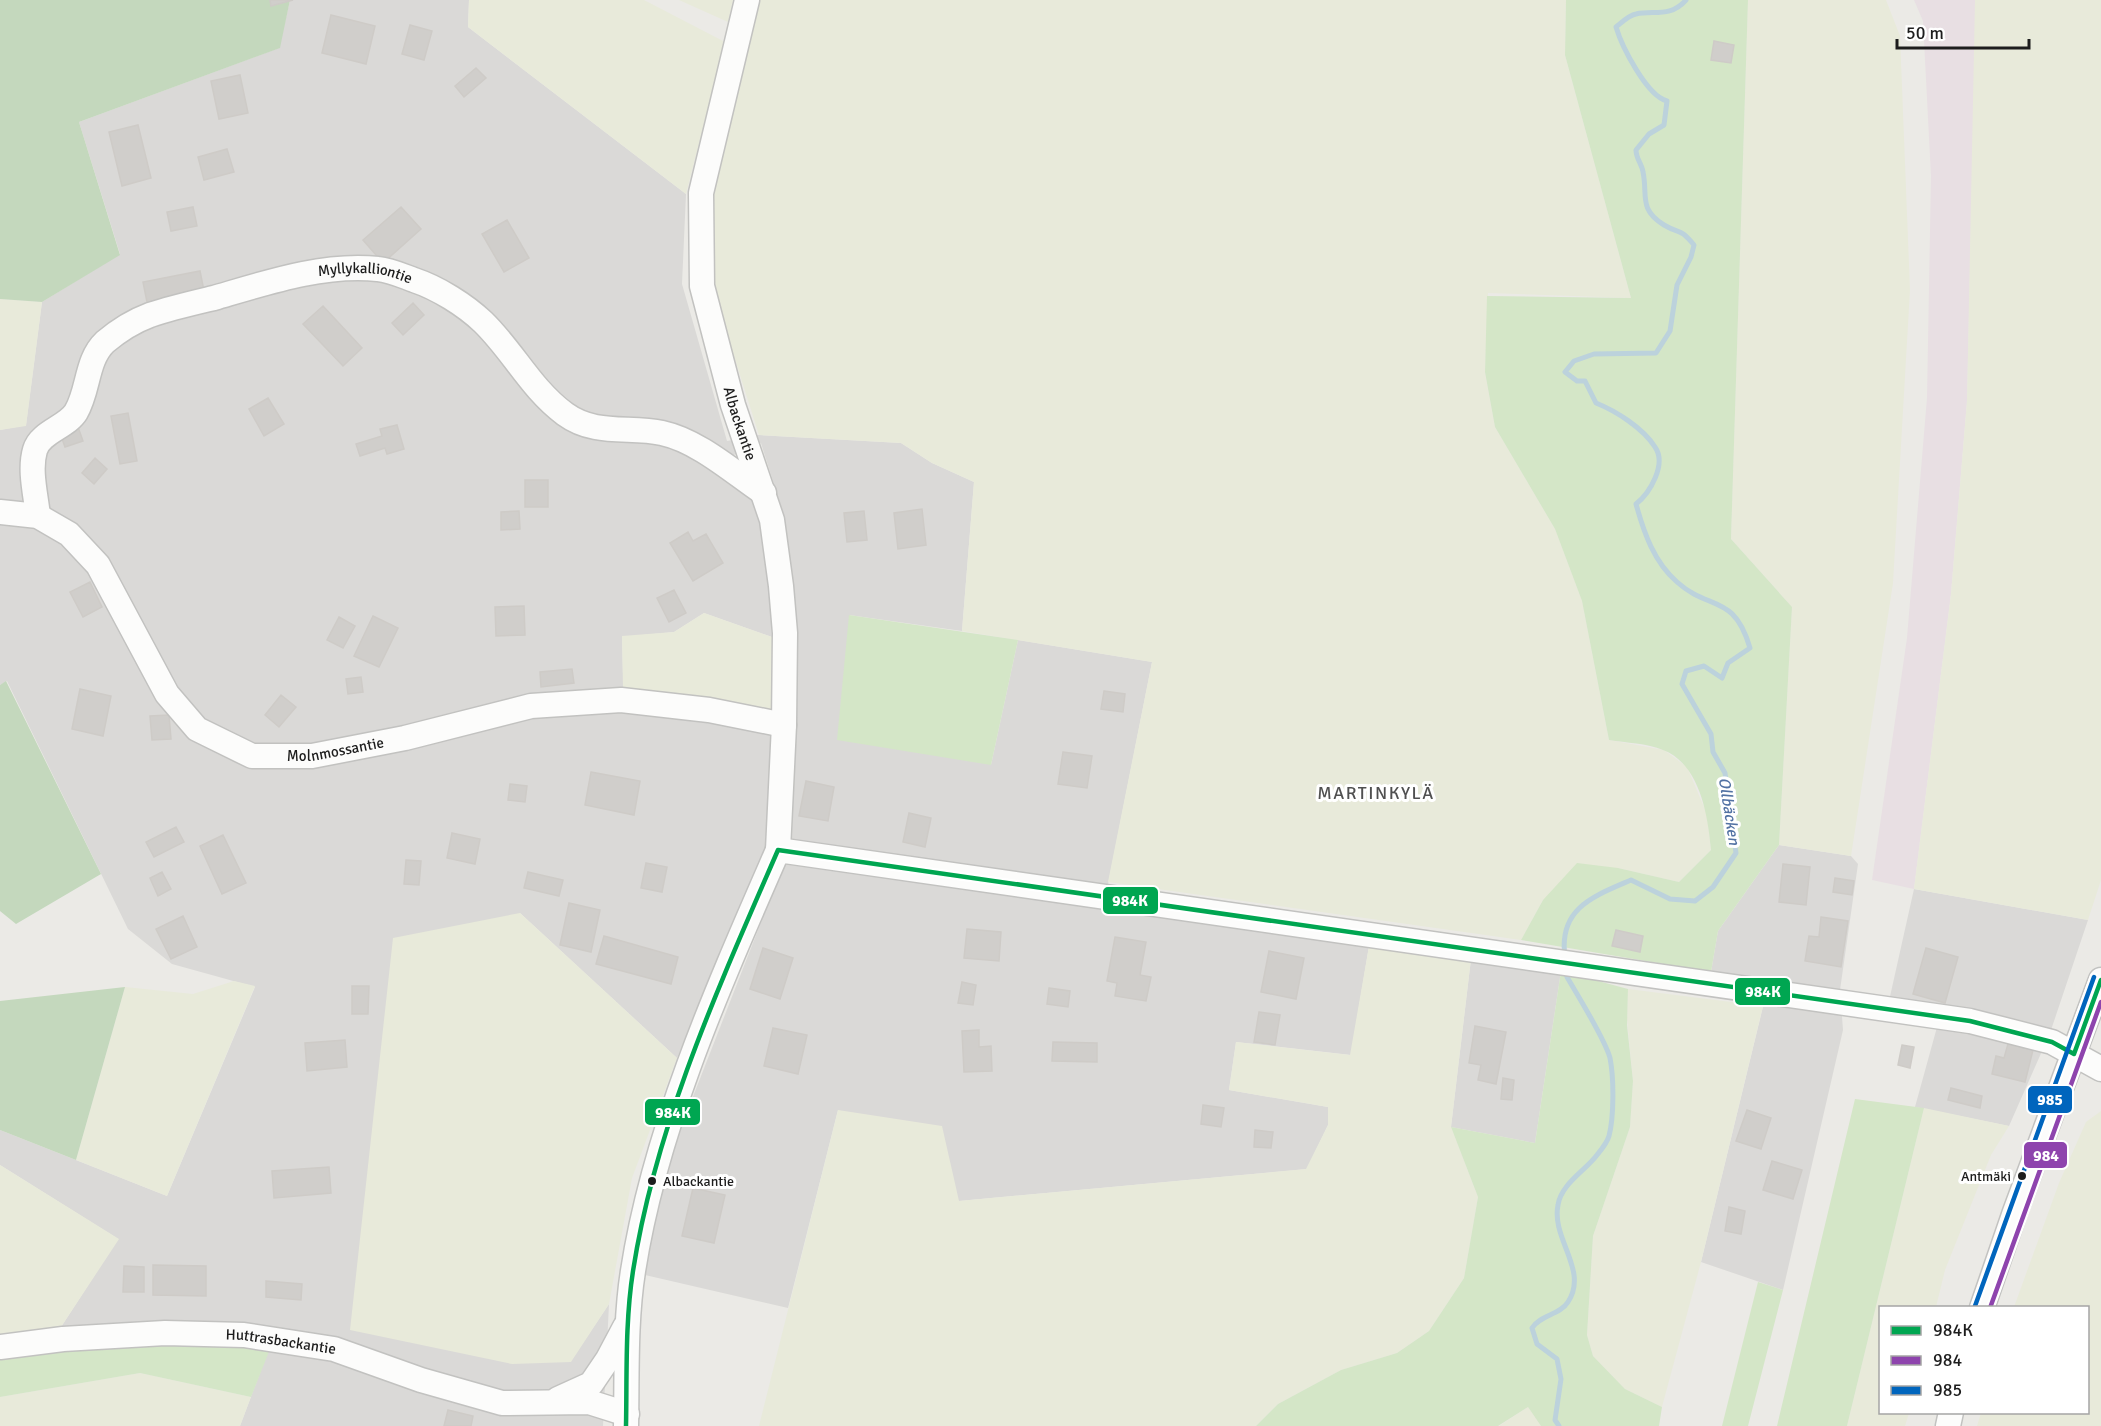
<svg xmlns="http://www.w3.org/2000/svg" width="2101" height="1426" viewBox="0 0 2101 1426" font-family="Signika,sans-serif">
<rect width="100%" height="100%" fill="#ebeae6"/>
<path fill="#dad9d7" d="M290 0H469L468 27 686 194 682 284 727 441 759 435 901 443 932 463 974 482 962 631 849 615 991 765 1018 640 1152 662 1104 905 1369 946 1351 1055 1236 1042 1229 1090 1328 1107V1125L1307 1169 959 1201 838 1110 788 1308 645 1275 662 1176 792 843 794 629 784 516 761 443 727 458 765 524 772 637 704 613 674 632 622 637 624 712 773 732 766 848 677 1058 520 913 570 1362 609 1304 603 1426H240L276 1330 61 1327 118 1239 0 1165V1130L167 1196 255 987 172 964 128 929 7 681 0 685V430L26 425 42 302 120 254 79 122 279 48Z
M1779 845 1851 856 1858 864 1840 990 1843 1030 1783 1290 1701 1262 1769 982 1711 972 1718 931Z
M1914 889 2088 920 2050 1033 2009 1126 1915 1107 1942 1009 1889 1001Z
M1471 959 1561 971 1535 1143 1451 1127Z"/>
<path fill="#e8dfe3" d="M1914 0H1975L1976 13 1967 401 1951 594 1914 889 1872 880 1907 638 1927 398 1931 176 1923 21Z"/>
<path fill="#e8eada" d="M469 0H644L725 42 686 194 468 27Z
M679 0H733L728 22Z
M757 0H1566L1565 55 1631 298 1488 293 1485 372 1495 427 1555 529 1582 601 1609 740 1664 750 1687 767 1707 814 1711 850 1679 882 1618 868 1543 900 1521 940 1108 882 1152 662 962 631 974 482 932 463 901 443 759 435 713 290 711 194Z
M1748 0H1886L1900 36 1910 290 1893 583 1851 856 1779 845 1792 607 1731 539Z
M1975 0H2101V880L2088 920 1914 889 1951 594 1967 401Z
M0 299 42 302 26 426 0 430Z
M704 613 772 637 771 711 623 689 622 636 674 632Z
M520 913 677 1058 632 1178 609 1304 571 1362 512 1364 350 1330 393 938Z
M1369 946 1471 959 1451 1127 1478 1197 1464 1278 1429 1331 1397 1353 1341 1370 1278 1404 1256 1426H759L838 1110 942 1126 959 1201 1306 1169 1328 1125V1107L1229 1090 1236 1042 1350 1055Z
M234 981 255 986 167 1196 76 1160 125 987 193 994Z
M1628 989 1763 1006 1701 1262 1662 1407 1625 1389 1593 1356 1587 1335 1593 1236 1630 1127 1633 1081 1627 1020Z
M1924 1108 2009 1126 1991 1155 1945 1270 1936 1307 1880 1308V1412L1909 1413 1905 1426H1847Z
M2101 1111V1426H1977L1981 1413 2088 1412V1308L2014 1307 2059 1183 2086 1122Z
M0 1165 119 1239 61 1327 0 1335Z
M140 1373 251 1397 240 1426H0V1397Z
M1528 1407 1541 1426H1499Z"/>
<path fill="#d4e6c7" d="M1566 0H1748L1731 539 1792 607 1779 845 1718 931 1711 972 1521 940 1543 900 1577 863 1618 868 1679 882 1711 850C1708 816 1700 764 1663 750 1647 743 1626 743 1609 740L1582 601 1555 529 1495 427 1485 372 1487 296 1631 298 1565 55Z
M849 615 1018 640 991 765 837 740Z
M1561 971 1628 989 1627 1025 1633 1081 1630 1127 1593 1236 1587 1335 1593 1356 1625 1389 1662 1407 1659 1426H1541L1528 1407 1498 1426H1256L1278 1404 1341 1370 1397 1353 1429 1331 1464 1278 1478 1197 1451 1127 1535 1143Z
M1855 1099 1924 1108 1847 1426H1777Z
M1758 1282 1783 1290 1748 1426H1722Z
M167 1340 272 1344 251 1397 140 1373 0 1397V1355Z"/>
<path fill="#c4d8bd" d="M0 0H290L280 48 79 122 120 255 42 302 0 299Z
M6 681 101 874 16 924 0 911V685Z
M125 987 76 1160 0 1130V1001Z"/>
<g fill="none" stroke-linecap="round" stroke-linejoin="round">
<path stroke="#bcd2dc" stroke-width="5" d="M1565 957C1558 908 1594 896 1631 880L1670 899 1695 901 1713 887 1736 853 1725 773 1713 752 1711 734 1682 684 1686 671 1704 666 1722 678 1728 663 1750 648C1734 593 1709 611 1677 582 1654 562 1644 533 1636 504 1650 493 1667 464 1655 447 1643 428 1616 411 1596 403L1585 381H1577L1565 372 1574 361 1594 354 1656 353 1670 331 1677 285 1691 257 1694 245C1679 227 1681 235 1664 225 1638 209 1648 195 1643 172 1642 164 1636 159 1636 150L1649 134 1664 125 1667 101C1647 96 1622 47 1616 27 1621 23 1629 15 1636 14 1654 10 1670 18 1686 0
M1559 1426 1555 1420 1561 1379 1557 1359 1537 1344 1532 1328C1540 1315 1560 1315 1568 1302 1589 1270 1551 1239 1558 1205 1561 1184 1585 1171 1597 1155 1601 1150 1607 1143 1609 1136 1614 1117 1614 1078 1610 1058 1605 1039 1578 996 1567 977L1566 969"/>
</g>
<path fill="#d0cecb" stroke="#cecbc7" stroke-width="1.5" d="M270 0H293L271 6Z
M331 15 375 26 366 64 322 53Z
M410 25 432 31 424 60 402 54Z
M1714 41 1734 45 1731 63 1711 60Z
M476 68 486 78 464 97 455 86Z
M240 75 248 113 219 119 211 81Z
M138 125 151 178 122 186 109 132Z
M227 149 234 172 204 180 198 157Z
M193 207 197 226 171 231 167 212Z
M401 207 421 229 383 263 363 240Z
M507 220 529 258 504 272 482 234Z
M200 271 205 296 148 307 143 282Z
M413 303 424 315 403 335 392 323Z
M323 306 362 348 343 366 303 324Z
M268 398 284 424 264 436 249 409Z
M128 413 137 461 120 464 111 416Z
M397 425 404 449 387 454 385 448 360 456 356 444 382 436 380 429Z
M78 427 83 441 65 447 60 433Z
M95 458 107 469 94 484 82 473Z
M525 480H548V507H525Z
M922 509 926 545 898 549 894 513Z
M519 511 520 529 501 530V512Z
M864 511 867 540 847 542 844 513Z
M688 532 693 541 706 534 723 563 693 581 670 543Z
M90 582 102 607 83 617 70 592Z
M674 590 686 613 669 622 657 598Z
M524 606 525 635 496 636 495 607Z
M373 616 398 628 379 667 354 656Z
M339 617 355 626 343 648 327 640Z
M572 669 574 683 541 687 540 672Z
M361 677 363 692 348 694 346 679Z
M80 689 111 696 103 736 72 729Z
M1104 691 1125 694 1123 712 1101 709Z
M281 695 296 707 279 727 265 715Z
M169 715 171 739 152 740 150 716Z
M1063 752 1092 756 1087 788 1058 784Z
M591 772 640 781 634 815 585 805Z
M806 781 834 787 828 821 799 816Z
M510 784 527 786 525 802 508 800Z
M909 813 931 818 925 847 903 842Z
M176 827 184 842 154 857 146 842Z
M452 833 480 839 475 864 447 858Z
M223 835 246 883 222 894 200 846Z
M406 860 421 861 419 885 404 884Z
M646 863 667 867 662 892 641 888Z
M1783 864 1810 867 1806 905 1779 902Z
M162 872 171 889 158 896 150 878Z
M528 872 563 880 559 896 524 888Z
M1835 878 1854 881 1852 895 1833 892Z
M569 903 600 910 591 952 560 945Z
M183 916 197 947 171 959 156 929Z
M1821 917 1848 921 1841 967 1805 961 1809 936 1819 937Z
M967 929 1001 932 999 961 964 958Z
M1616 930 1643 936 1640 952 1612 946Z
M604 936 678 957 671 984 596 964Z
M1115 937 1146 942 1140 975 1151 977 1146 1001 1115 996 1117 983 1107 981Z
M763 948 793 958 780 999 750 989Z
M1926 948 1958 957 1945 1003 1913 994Z
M1269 951 1304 958 1296 999 1261 992Z
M962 982 976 985 973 1005 958 1003Z
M352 986H369L368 1014H352Z
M1049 988 1070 991 1068 1007 1047 1004Z
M1259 1012 1280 1015 1275 1045 1254 1042Z
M1475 1026 1506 1032 1496 1084 1478 1080 1481 1065 1469 1063Z
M773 1028 807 1035 798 1074 764 1066Z
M979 1030V1047L991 1046 992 1071 964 1072 962 1031Z
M345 1040 347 1067 307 1071 305 1043Z
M1053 1042 1097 1043V1062L1052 1061Z
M2008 1044 2033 1050 2025 1082 1992 1074 1996 1056 2004 1058Z
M1902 1045 1914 1047 1910 1068 1898 1065Z
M1503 1078 1514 1080 1512 1100 1501 1099Z
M1951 1088 1982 1096 1980 1108 1948 1100Z
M1203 1105 1224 1108 1221 1127 1201 1124Z
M1747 1110 1771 1118 1761 1149 1736 1141Z
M1255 1130 1273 1132 1271 1148 1254 1147Z
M1772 1161 1802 1170 1793 1199 1763 1190Z
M329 1167 331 1193 274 1198 272 1171Z
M693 1188 725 1195 714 1243 682 1236Z
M1729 1207 1745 1211 1741 1234 1725 1231Z
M153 1265 206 1266V1296L153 1295Z
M124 1266 144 1267V1292H123Z
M266 1281 302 1284 301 1300 266 1297Z
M448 1410 473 1416 471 1426H444Z"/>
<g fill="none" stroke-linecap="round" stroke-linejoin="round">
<g stroke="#c2c2c0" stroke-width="27">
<g id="minor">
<path id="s1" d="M747 0 701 193 702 286 733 405 772 520 781 586 785 633 784 725 778 850"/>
<path id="s2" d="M0 512 38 516 69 534 98 565 167 694 197 729 252 756H312L405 738 531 706 621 700 709 710 784 725"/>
<path id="s3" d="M38 516C36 496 29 470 35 450 40 432 67 427 76 412 89 390 86 360 105 342 118 331 134 321 150 315 171 308 193 303 214 298 265 283 324 263 378 269 390 270 403 276 414 280 438 288 465 305 483 322 513 351 531 389 565 414 595 436 629 426 662 433 699 441 734 473 764 493"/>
<path d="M1982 1308 2015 1212 2101 980"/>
<path id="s4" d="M0 1347 63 1339 165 1333 244 1335 334 1349 421 1380 502 1403 589 1402 627 1414"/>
<path d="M558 1399 591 1384 608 1359 625 1327"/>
<path d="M626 1426C627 1375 625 1322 633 1271 655 1128 720 983 778 850L1970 1021 2052 1042 2101 1069"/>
<path d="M1948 1426 1951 1412"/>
</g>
</g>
<use href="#minor" stroke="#fcfcfb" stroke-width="24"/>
<g stroke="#fff" stroke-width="9">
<path id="bus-1" d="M2074 1054 2101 980
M626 1426C627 1375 625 1322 633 1271 656 1124 719 986 778 850L1970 1021 2052 1042 2074 1054"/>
</g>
<g stroke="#fff" stroke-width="9">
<path id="bus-2" d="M1990 1308 2101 1002"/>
</g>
<g stroke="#fff" stroke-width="9">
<path id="bus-3" d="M1975 1306 2094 977"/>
</g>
<use href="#bus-1" stroke="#00a651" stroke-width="4.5"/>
<use href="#bus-2" stroke="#8e44ad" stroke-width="4.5"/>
<use href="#bus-3" stroke="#0065bd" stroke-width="4.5"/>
</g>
<g fill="#1d1d1d" stroke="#fff" stroke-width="2">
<circle cx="2022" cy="1176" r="5"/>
<circle cx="652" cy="1181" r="5"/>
</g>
<g text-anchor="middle" stroke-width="6" stroke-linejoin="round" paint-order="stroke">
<g font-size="14" fill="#1d1d1d" stroke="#fff" text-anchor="end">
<text x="2011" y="1181">Antmäki</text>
<text x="663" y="1186" text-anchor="start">Albackantie</text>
</g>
<g font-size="15" fill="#1d1d1d" stroke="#fff">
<text dy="5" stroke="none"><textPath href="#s3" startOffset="474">Myllykalliontie</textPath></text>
<text dy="5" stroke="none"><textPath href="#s1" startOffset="434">Albackantie</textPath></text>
<text dy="5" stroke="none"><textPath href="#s2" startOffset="454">Molnmossantie</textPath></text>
<text dy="5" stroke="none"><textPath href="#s4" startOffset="282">Huttrasbackantie</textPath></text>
</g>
<g font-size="16" font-style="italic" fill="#5272a3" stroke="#fff">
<text transform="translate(1730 811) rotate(81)" y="6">Ollbäcken</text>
</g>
<g font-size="18" letter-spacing="1.5" fill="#505050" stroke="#fff">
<text x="1376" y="799">MARTINKYLÄ</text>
</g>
</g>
<g stroke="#fff" stroke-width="2">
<rect x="1102" y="886" width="57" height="29" rx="6" fill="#00a651"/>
<rect x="1734" y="977" width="57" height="29" rx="6" fill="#00a651"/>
<rect x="2027" y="1085" width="46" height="29" rx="6" fill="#0065bd"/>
<rect x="644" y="1098" width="57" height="28" rx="6" fill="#00a651"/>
<rect x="2023" y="1141" width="45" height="28" rx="6" fill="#8e44ad"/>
</g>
<g font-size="16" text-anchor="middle" font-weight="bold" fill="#fff">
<text x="1130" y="906">984K</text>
<text x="1763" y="997">984K</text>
<text x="2050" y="1105">985</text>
<text x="673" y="1118">984K</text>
<text x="2046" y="1161">984</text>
</g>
<rect x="1879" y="1306" width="210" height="108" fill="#ffffff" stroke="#a5a5a5" stroke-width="1.5"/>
<rect x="1891" y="1326" width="30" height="9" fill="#00a651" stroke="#a5a5a5" stroke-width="1.5"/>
<text x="1933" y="1336" font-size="18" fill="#1d1d1d">984K</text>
<rect x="1891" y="1356" width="30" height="9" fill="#8e44ad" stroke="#a5a5a5" stroke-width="1.5"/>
<text x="1933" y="1366" font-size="18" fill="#1d1d1d">984</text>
<rect x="1891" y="1386" width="30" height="9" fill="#0065bd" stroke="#a5a5a5" stroke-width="1.5"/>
<text x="1933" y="1396" font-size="18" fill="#1d1d1d">985</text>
<path d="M1897 39v9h132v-9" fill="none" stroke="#1d1d1d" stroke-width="3"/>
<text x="1906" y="39" font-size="18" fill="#1d1d1d" stroke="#ffffff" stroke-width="4.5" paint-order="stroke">50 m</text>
</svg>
